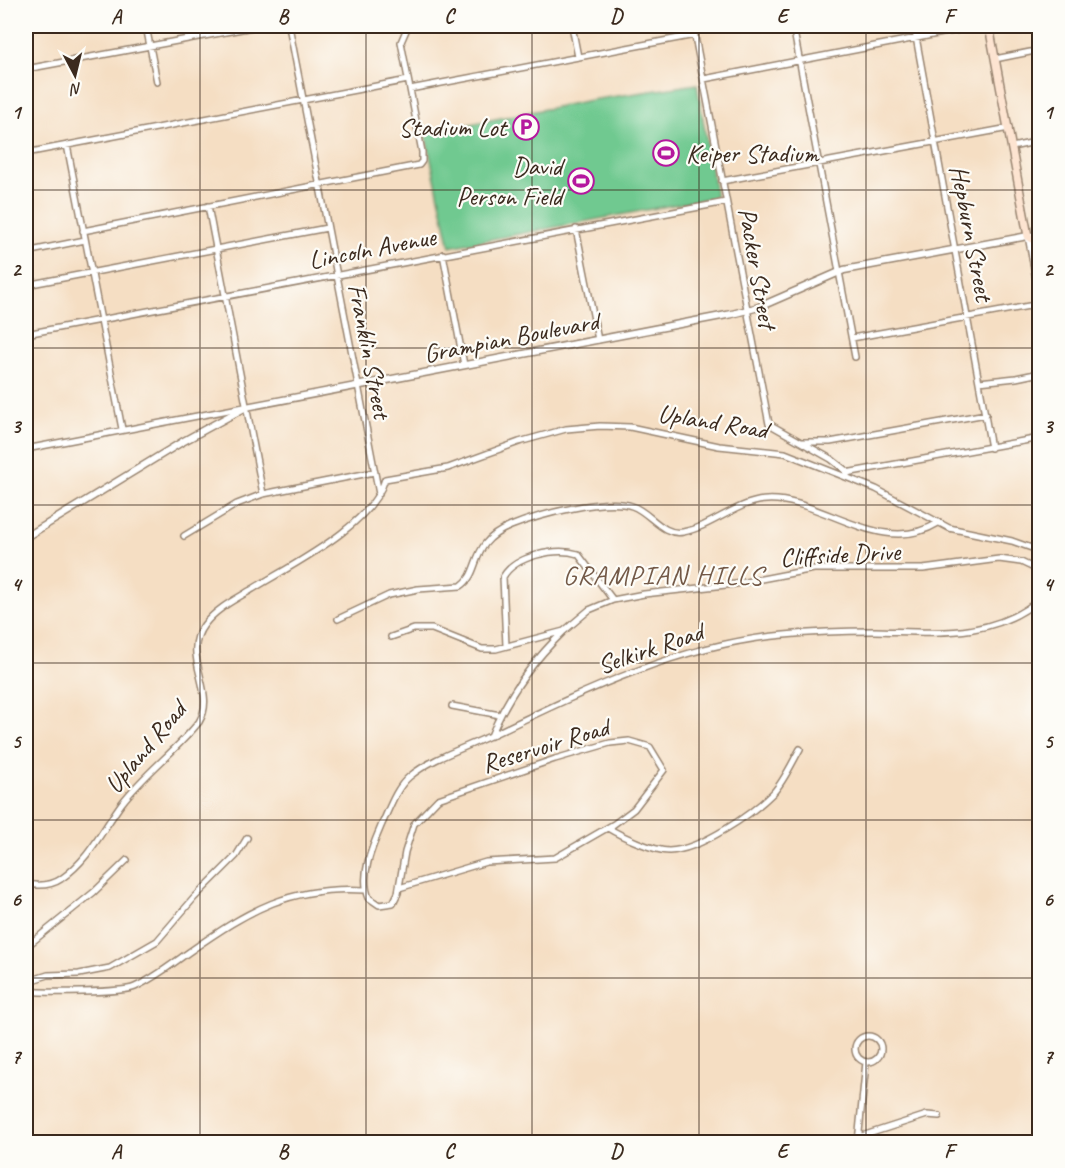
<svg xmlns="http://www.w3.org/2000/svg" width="1065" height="1168" viewBox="0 0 1065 1168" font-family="Caveat,sans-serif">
<rect width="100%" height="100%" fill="#fdfcf7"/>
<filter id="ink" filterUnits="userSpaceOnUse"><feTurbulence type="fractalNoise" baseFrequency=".0167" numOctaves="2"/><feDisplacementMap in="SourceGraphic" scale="12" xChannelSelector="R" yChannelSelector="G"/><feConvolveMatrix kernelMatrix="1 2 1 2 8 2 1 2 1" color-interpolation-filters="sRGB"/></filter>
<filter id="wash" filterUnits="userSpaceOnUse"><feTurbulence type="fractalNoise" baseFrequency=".008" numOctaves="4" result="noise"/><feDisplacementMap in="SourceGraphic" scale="24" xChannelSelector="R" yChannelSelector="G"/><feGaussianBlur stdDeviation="1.35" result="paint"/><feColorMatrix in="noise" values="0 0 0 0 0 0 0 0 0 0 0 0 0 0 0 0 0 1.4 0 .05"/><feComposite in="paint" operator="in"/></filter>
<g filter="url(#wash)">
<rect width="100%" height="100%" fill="#f5dec3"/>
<path fill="#6fc990" stroke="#557a57" stroke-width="1.5" d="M697 84 716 197 450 247 425 133 591 100Z"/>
</g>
<g filter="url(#ink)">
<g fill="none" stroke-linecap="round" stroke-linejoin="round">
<g stroke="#988470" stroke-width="8">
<path id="minor" d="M146 26 157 82
M289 26 379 494
M572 26 578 57
M693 26 769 424 831 459 849 473
M793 26 855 357
M914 26 991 448
M995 59 1040 50
M26 69 258 26
M704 79 979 26
M410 89 695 35
M67 145 122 429
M1012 147 1040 141
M26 153 408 80
M722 181 1009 128
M208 206 263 494
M576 229 598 340
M83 231 419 165 422 161V152L401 42 408 26
M1040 234 1028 236 1040 301
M26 252 85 240
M443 254 464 365
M26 285 327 228
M26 334 726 202
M852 338 1040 304
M979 382 1016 378 1040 373
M801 442H830L986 414
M26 449 244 407
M846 473 1040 438
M184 536 237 504 263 494 374 472
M338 619 389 595 418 589 461 586C482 572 468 543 511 526 538 515 604 497 632 506 650 512 662 536 683 532 716 526 741 496 777 500 831 505 884 556 938 523
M391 637 414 629H432L482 649H496L564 631 589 610 613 600
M506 646 503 577C515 556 556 547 578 554L613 600 644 594 735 584 814 569H923L999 559 1021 562 1040 571
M452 706 500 715
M491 736C507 697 533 661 563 632
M608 828C621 836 654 851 669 851 700 850 751 815 773 793 784 781 792 763 800 749
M26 884C38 886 51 886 61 879 90 859 102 830 122 803 145 773 176 751 199 722 218 692 180 656 204 625 216 609 234 600 251 590 291 565 371 527 385 479L448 468 519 442 566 429 600 426 630 427 719 446 785 453 876 489 949 528 1012 541 1040 551
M399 888 486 862 555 858 614 824 634 809 664 770 650 747 629 741 610 743 555 759 438 799 414 824 405 852 398 893 393 903 379 905 369 898C359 875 373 845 382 824 389 809 396 788 409 777 433 757 466 748 494 734 586 690 681 644 784 635 814 632 845 631 875 631 933 632 992 640 1040 599
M26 947 94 892 127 860
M26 982 48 975 79 974 110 968 157 941 194 898 236 856 247 838
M26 991C43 993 122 993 135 987 155 978 172 964 189 952 249 910 291 885 366 890
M855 1049a13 13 0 1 1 26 0a13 13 0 1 1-26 0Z
M859 1137 927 1115 939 1116
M858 1142 866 1062"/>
</g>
<g stroke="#988470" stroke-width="9">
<path id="tertiary" d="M26 537 182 442 246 407 732 314 759 307 844 270 1028 236"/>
</g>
<g stroke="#988470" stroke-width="10">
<path id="secondary" d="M989 26 1028 236 1040 244"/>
</g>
<use href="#minor" stroke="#fff" stroke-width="5"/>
<use href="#tertiary" stroke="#fff" stroke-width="6"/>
<use href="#secondary" stroke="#fde4d1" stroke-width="7"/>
</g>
</g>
<path fill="none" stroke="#3b2a1e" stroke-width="1.5" stroke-opacity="0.55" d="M200 26V1142M366 26V1142M532 26V1142M699 26V1142M866 26V1142M26 190H1040M26 348H1040M26 505H1040M26 663H1040M26 820H1040M26 978H1040"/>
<defs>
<g id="parking-ring" transform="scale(1.35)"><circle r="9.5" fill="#fdfcf7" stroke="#b5179e" stroke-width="1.5"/><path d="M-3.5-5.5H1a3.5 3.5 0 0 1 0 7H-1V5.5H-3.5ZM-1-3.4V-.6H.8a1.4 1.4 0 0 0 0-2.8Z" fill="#b5179e"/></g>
<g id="stadium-ring" transform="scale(1.35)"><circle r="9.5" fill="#fdfcf7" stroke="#b5179e" stroke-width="1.5"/><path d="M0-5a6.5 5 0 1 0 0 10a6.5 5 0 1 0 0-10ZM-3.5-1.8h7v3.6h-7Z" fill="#b5179e"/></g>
</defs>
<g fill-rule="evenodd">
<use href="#parking-ring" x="526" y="127"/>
<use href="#stadium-ring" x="666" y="153"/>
<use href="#stadium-ring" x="581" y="181"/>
</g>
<g text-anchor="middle" stroke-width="4.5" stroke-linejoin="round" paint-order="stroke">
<g font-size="26" fill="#3b2a1e" stroke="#fdfcf7" text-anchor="end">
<text x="506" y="136">Stadium Lot</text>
<text x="686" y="162" text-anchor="start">Keiper Stadium</text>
<text x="562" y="175">David<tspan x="562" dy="30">Person Field</tspan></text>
</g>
<g font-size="26" fill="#3b2a1e" stroke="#fdfcf7">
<text transform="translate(972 233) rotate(79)" y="9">Hepburn Street</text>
<text transform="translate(372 248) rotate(-11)" y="9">Lincoln Avenue</text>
<text transform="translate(758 268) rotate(80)" y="9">Packer Street</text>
<text transform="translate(511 337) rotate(-11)" y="9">Grampian Boulevard</text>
<text transform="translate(370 351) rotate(79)" y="9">Franklin Street</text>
<text transform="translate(713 421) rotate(9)" y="9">Upland Road</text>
<text transform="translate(840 554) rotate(-3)" y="9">Cliffside Drive</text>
<text transform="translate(650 648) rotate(-19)" y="9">Selkirk Road</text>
<text transform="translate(545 745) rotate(-17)" y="9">Reservoir Road</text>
<text transform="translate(145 747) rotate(-50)" y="9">Upland Road</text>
</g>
<g font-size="27" letter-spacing="1.5" fill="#735947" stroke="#fdfcf7">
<text x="663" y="584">GRAMPIAN HILLS</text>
</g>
</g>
<rect width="1065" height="1168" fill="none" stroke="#fdfcf7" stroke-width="66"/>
<g transform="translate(75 75) rotate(173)" stroke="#fdfcf7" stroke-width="4.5" paint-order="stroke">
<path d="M0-4.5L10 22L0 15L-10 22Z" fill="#3b2a1e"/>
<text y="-9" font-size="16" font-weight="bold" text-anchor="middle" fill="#3b2a1e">N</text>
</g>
<rect x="33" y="33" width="999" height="1102" fill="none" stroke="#3b2a1e" stroke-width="2"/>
<g font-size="20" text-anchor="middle" font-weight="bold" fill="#3b2a1e">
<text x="116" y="23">A</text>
<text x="283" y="23">B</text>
<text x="449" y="23">C</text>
<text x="616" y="23">D</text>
<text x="782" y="23">E</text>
<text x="949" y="23">F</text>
<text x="16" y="119">1</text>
<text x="1048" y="119">1</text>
<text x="16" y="276">2</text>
<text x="1048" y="276">2</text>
<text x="16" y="433">3</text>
<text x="1048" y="433">3</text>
<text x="16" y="591">4</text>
<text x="1048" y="591">4</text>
<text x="16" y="748">5</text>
<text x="1048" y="748">5</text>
<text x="16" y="906">6</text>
<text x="1048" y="906">6</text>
<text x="16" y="1063">7</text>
<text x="1048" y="1063">7</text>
<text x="116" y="1158">A</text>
<text x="283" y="1158">B</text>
<text x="449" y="1158">C</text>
<text x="616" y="1158">D</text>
<text x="782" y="1158">E</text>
<text x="949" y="1158">F</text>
</g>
</svg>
